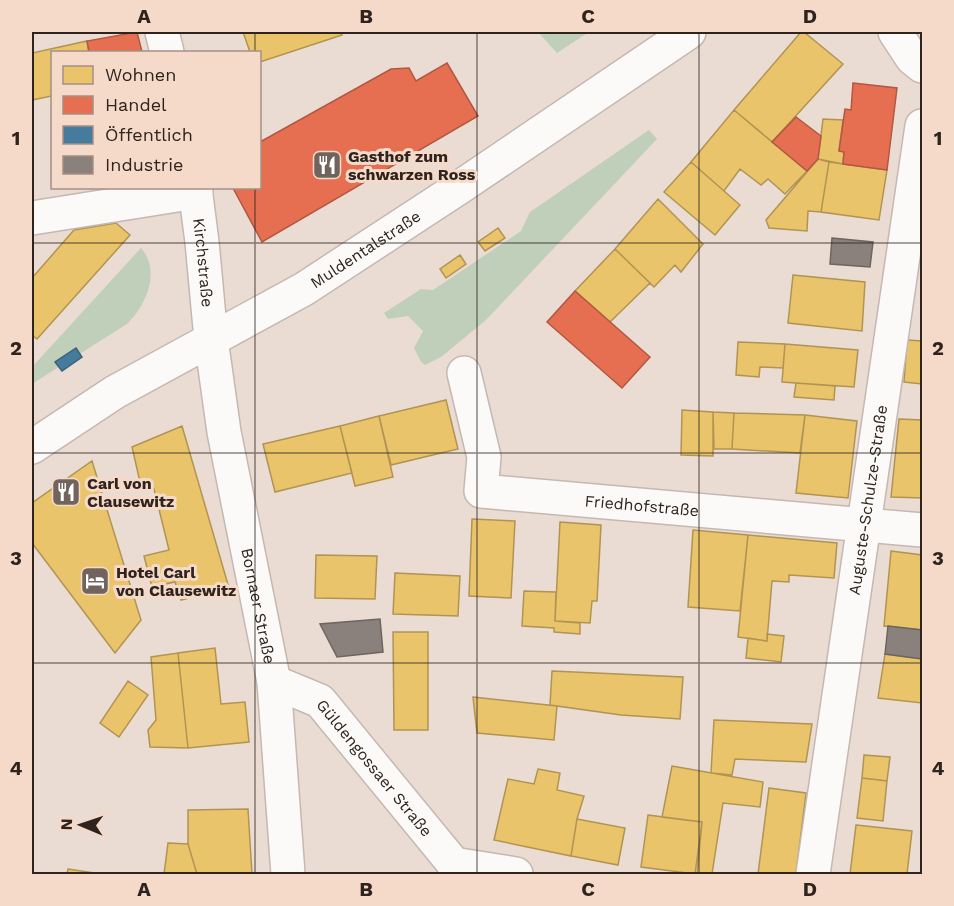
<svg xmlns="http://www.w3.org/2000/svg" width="954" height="906" viewBox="0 0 954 906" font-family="'Work Sans',sans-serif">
<rect width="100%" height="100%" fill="#ebdcd3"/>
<path fill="#bfcfb9" d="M538 32H589L557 53Z
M649 130 657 139 486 320 441 357 425 365 421 362 414 348 423 331 408 316 388 319 384 313 421 289 433 290 521 231 530 212Z
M141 248C162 271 145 307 127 324L32 384V367Z"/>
<path fill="#e9c46a" stroke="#b19453" stroke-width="1.5" d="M243 32H341L342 35 260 62V52H250Z
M801 32H804L843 64 772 142 734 110Z
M87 41 89 52H52V96L32 100V53Z
M734 110 807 171 785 194 768 179 761 185 740 169 724 191 691 162Z
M823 119 843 120 839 151 844 152 843 164 818 159Z
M818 159 829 162 821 212 808 211 807 231 769 228 766 220Z
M691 162 740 205 715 235 664 192Z
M829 162 887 170 879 220 821 212Z
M658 199 703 244 681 272 675 265 654 287 615 249Z
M116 223 130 235 37 339 32 335V278L74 230Z
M498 228 505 238 485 251 478 242Z
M615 249 650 283 610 322 575 291Z
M460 255 466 264 446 278 440 269Z
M793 275 865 282 862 331 788 323Z
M907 340 922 341V384L904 382Z
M738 342 785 344 783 368 760 367 759 377 736 375Z
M785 344 858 350 854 387 782 382Z
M796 383 835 386 834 400 794 397Z
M446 400 458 449 391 465 379 416Z
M682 410 713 412V456L681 455Z
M713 412 734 413 732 449H714Z
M734 413 805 415 800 453 732 449Z
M805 415 857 421 848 498 796 493Z
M379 416 393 477 355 486 340 426Z
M899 419 922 420V498L891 497Z
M182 426 229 588 181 600 175 582 152 587 144 556 169 550 154 489 142 491 132 447Z
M340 426 352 473 275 492 263 444Z
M92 461 141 620 115 653 32 543V503Z
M472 519 515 521 511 598 469 596Z
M560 522 601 525 597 601H592L590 623 555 621Z
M693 530 748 535 740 611 688 607Z
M748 535 837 543 834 578 789 575V582L772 581 767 641 738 637Z
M891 551 922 555V630L884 626Z
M316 555 377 556 375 599 315 598Z
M395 573 460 576 458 616 393 614Z
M524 591 556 592 555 621 580 623V634L554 632V628L522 626Z
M393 632H428V730H394Z
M767 634 784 636 781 662 746 658 748 638 767 641Z
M215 648 221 704 245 702 249 742 188 748 178 653Z
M178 653 188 748 150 747 148 730 156 720 151 657Z
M885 654 922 659V703L878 698Z
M552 671 683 677 680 719 621 715 550 705Z
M128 681 148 695 119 737 100 723Z
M473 697 557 706 554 740 477 733Z
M714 720 812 724 806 762 735 759 732 775 711 773Z
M864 755 890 757 887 781 862 778Z
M672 766 763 782 760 807 723 803 712 874H697L702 822 662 817Z
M538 769 560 773 557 790 584 796 577 819 571 856 494 840 508 779 534 784Z
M862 778 887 781 883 821 857 818Z
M769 788 806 793 796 874H758Z
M248 809 252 874H197L188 844V810Z
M648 815 702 822 695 874 641 867Z
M577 819 625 828 618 865 571 856Z
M856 825 912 831 907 874H850Z
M168 843 188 844 197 874H164Z
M68 869 101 874H67Z"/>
<path fill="#e76f51" stroke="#b05841" stroke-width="1.5" d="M137 32 142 52H89L87 41Z
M447 63 478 116 262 242 233 188H260V142L391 69 409 68 416 81Z
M853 83 897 88 887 170 843 164 844 152 839 151 845 109 851 110Z
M796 117 821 136 818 159 807 171 772 142Z
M575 291 650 357 622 388 547 322Z"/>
<path fill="#457b9d" stroke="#3e6177" stroke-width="1.5" d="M76 348 82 357 62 371 55 362Z"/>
<path fill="#8a817c" stroke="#6e6560" stroke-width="1.5" d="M832 238 873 242 870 267 830 264Z
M380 619 383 652 337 657 320 624Z
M888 626 922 630V659L885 654Z"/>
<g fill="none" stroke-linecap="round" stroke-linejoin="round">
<g stroke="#c4b8b2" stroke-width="36">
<g id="minor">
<path d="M895 32 912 58 922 66"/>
<path d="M32 218 196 192"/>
<path id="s1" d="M464 373 484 457 481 491 922 530"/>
<path id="s2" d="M274 682 320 701 462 874"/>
<path d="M453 864 516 874"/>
<path id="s3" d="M813 874 922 126"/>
</g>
</g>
<g stroke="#c4b8b2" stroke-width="36">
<g id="major">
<path d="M162 32 167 52"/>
<path id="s4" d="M195 188 202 242 211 339 224 432 274 682 288 874"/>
<path id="s5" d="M32 447 115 392 304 289 460 187 689 32"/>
</g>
</g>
<use href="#minor" stroke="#fcfaf8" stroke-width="33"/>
<use href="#major" stroke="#fcfaf8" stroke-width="33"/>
</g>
<path fill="none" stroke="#2e231d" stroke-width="1.5" stroke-opacity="0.55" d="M255 32V52M477 32V874M699 32V874M255 188V874M32 243H922M32 453H922M32 663H922"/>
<defs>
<g id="restaurant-square" transform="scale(1.5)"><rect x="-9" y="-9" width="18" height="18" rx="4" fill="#70645d" stroke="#f5d9c9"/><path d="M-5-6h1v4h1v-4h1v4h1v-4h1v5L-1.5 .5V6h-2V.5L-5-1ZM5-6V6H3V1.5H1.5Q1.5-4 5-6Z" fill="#fff"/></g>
<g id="hotel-square" transform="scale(1.5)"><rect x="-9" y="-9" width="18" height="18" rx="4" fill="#70645d" stroke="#f5d9c9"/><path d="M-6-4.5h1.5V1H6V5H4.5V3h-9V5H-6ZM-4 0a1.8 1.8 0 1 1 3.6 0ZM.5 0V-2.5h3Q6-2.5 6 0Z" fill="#fff"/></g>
</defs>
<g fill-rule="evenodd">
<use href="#restaurant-square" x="327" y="165"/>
<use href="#restaurant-square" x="66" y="492"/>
<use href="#hotel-square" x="95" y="581"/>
</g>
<g text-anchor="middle" stroke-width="6" stroke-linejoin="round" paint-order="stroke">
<g font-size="16" font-weight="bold" fill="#2e231d" stroke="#f5d9c9" text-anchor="start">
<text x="348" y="162">Gasthof zum<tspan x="348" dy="18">schwarzen Ross</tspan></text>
<text x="87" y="489">Carl von<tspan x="87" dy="18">Clausewitz</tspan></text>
<text x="116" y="578">Hotel Carl<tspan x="116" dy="18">von Clausewitz</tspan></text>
</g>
<g font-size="16" fill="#2e231d" stroke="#f5d9c9">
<text dy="6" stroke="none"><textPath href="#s5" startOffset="388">Muldentalstraße</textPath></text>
<text dy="6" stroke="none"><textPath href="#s4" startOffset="75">Kirchstraße</textPath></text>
<text dy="6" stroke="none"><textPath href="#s3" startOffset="378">Auguste-Schulze-Straße</textPath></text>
<text dy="6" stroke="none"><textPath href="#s1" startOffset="282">Friedhofstraße</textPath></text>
<text dy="6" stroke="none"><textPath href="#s4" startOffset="423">Bornaer Straße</textPath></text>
<text dy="6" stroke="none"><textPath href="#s2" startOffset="136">Güldengossaer Straße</textPath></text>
</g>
</g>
<rect width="954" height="906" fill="none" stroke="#f5d9c9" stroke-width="66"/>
<rect x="51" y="51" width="210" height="138" fill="#f5d9c9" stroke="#a59084" stroke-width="1.5"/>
<rect x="63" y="66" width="30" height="18" fill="#e9c46a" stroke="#a59084" stroke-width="1.5"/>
<text x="105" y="81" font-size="18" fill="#2e231d">Wohnen</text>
<rect x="63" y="96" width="30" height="18" fill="#e76f51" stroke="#a59084" stroke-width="1.5"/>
<text x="105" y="111" font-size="18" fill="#2e231d">Handel</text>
<rect x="63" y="126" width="30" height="18" fill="#457b9d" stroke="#a59084" stroke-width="1.5"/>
<text x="105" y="141" font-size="18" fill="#2e231d">Öffentlich</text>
<rect x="63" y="156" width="30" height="18" fill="#8a817c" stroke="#a59084" stroke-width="1.5"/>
<text x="105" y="171" font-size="18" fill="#2e231d">Industrie</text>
<g transform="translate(81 825) rotate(272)" stroke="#f5d9c9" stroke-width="4.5" paint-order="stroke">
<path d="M0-4.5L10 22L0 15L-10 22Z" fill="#2e231d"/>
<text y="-9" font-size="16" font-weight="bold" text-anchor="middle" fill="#2e231d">N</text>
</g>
<rect x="33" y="33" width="888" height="840" fill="none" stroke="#2e231d" stroke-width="2"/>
<g font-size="20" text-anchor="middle" font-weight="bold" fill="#2e231d">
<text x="144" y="23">A</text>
<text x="366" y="23">B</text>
<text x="588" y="23">C</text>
<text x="810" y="23">D</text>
<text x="16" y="145">1</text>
<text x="938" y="145">1</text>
<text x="16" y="355">2</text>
<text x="938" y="355">2</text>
<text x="16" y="565">3</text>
<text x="938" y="565">3</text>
<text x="16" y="775">4</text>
<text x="938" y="775">4</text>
<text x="144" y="896">A</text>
<text x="366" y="896">B</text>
<text x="588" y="896">C</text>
<text x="810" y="896">D</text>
</g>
</svg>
